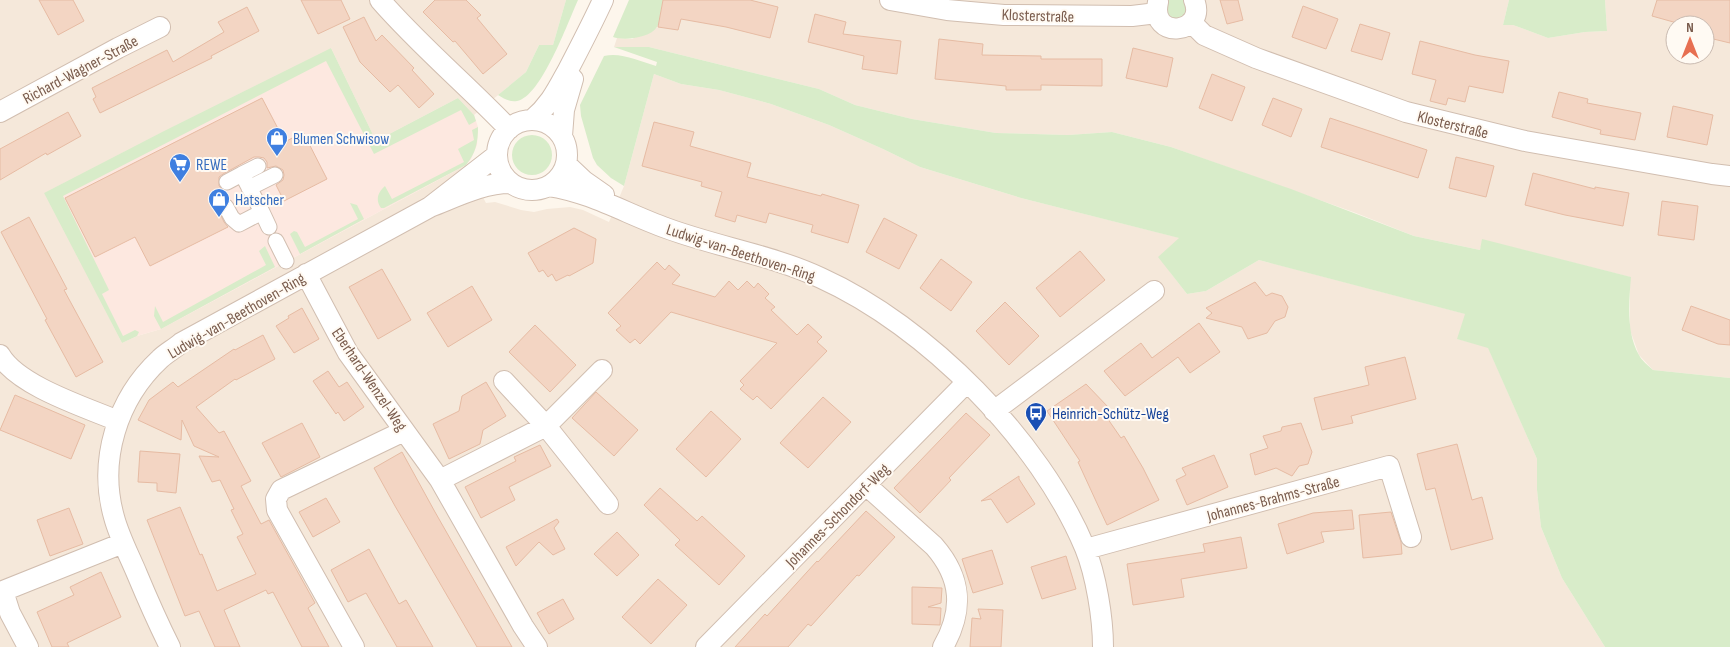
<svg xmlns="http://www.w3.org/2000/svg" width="1730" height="647" viewBox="0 0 1730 647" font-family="'Sofia Sans Condensed',sans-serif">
<rect width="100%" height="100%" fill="#fdf6ec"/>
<path fill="#f5e8da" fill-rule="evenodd" d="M0 0H566L553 45H539L526 72 474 115 458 98 376 141 331 48 98 295 122 343 137 336 161 329 466 165 486 203 495 202 521 210 534 212 547 209 570 207 583 210 609 222 624 186 654 74 681 84 719 90 771 104 829 125 883 149 920 167 1021 198 1180 238 1170 272 1187 294 1206 291 1259 260 1466 314 1458 339 1488 347 1537 459V490L1541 527 1562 578 1605 647H0Z
M663 0H1509L1503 25H1513L1548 38 1585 32 1607 31 1605 0H1730V378L1653 370 1639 355 1630 330V277L1483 240 1480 250 1414 236 1356 213 1171 147 1112 132 1068 135 996 133 912 119 855 105 819 89 649 47H614L617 38 632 39 658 27ZM1675 25H1705V55H1675Z"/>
<path fill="#fde8e0" d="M331 48 376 141 458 98 474 115 478 127 477 145 471 159 466 165 161 329 137 336 122 343 44 193 164 131Z"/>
<path fill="#d8ecc9" d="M566 0H578C568 22 541 97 517 101 510 102 504 99 498 95L526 72 539 45H553Z
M629 0H663C661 7 661 21 657 27 650 38 624 41 613 37Z
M1167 0H1184L1188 5 1186 17 1170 20 1164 7Z
M1509 0H1605L1607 31 1585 32 1548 38 1513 25H1503Z
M614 47H649L819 89 855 105 912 119 996 133 1068 135 1112 132 1171 147 1291 189 1414 236 1480 250 1482 239 1631 277C1629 301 1626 333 1639 355 1642 361 1648 365 1653 370L1730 378V647H1605L1562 578 1541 527 1537 490V459L1488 348 1457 339 1465 314 1259 260 1206 291 1187 294 1158 257 1179 238 1021 198 920 167 883 149 829 125 771 104 719 90 681 84 654 74 624 186 611 178 597 165 593 158 581 116 580 105 604 56C621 52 639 61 656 66L657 62Z
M331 48 376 141 458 98 474 115 476 121 469 125 461 110 374 154 326 61 63 196 109 290 102 294 123 336 135 330 139 332 137 336 122 343 44 193 164 131Z
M478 127C478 142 476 153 466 165L384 208H381C375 200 378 192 385 186L392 199 464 162 458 149 474 140 472 130Z
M512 155a20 20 0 1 1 40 0a20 20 0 1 1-40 0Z
M350 203 357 205 364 219 300 254 290 234 294 231 297 232 305 247 358 219Z
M265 246 275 267 161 329 154 316 155 306 163 322 266 265 259 251Z"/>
<path fill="#f3d5c3" stroke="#e6bba3" d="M39 0H73L84 21 58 35Z
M301 0H341L350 19 318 34Z
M435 0H466L481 15 477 18 507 54 483 74 455 41 453 42 423 12Z
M663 0H750L778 7 770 38 726 27 681 19 678 30 658 27Z
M1220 0H1238L1243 20 1227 24Z
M1657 0H1730V43L1705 37V25H1676L1677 23 1652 16Z
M1303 6 1338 19 1326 49 1292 37Z
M247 7 259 31 211 56 212 58 100 113 93 99 96 97 92 88 167 50 173 62 224 32 218 22Z
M815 14 846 22 843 34 901 41 897 74 862 69 864 56 808 42Z
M364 17 376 41 382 35 414 68 412 70 434 94 419 108 398 85 390 92 360 62 343 27Z
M1360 24 1390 33 1382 60 1351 51Z
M939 39 983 44 982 55 1041 56V59H1102V86L1041 85V90H1006V86L935 79Z
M1420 41 1475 55 1509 61 1503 93 1469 86 1465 102 1448 98 1446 105 1430 101 1436 80 1412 74Z
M1133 48 1173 58 1167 87 1126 78Z
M1212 74 1245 87 1232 121 1199 108Z
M1559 92 1588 99 1587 103 1641 113 1635 140 1600 134 1601 130 1552 117Z
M262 98 285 142 303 132 327 179 284 201 276 185 283 180 284 175 283 170 276 166 267 168V162L264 158 259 157H254L223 174 219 177V186L225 191 229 198 221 199 218 203 217 207 224 222 228 227 150 266 135 237 95 257 65 198Z
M1273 98 1302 109 1291 137 1262 125Z
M1673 106 1713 115 1707 145 1667 137Z
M68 112 81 136 47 155 46 153 0 180V149Z
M1330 118 1427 150 1418 178 1321 147Z
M654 122 694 132 690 146 751 163 747 177 821 196 822 194 859 205 848 243 811 232 813 225 769 213 766 223 737 215 735 222 715 216 722 192 701 186 702 182 642 166Z
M1456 157 1494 166 1486 197 1449 188Z
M1533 173 1595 189V187L1629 193 1623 226 1565 215 1525 205Z
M1662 201 1698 206 1694 240 1658 235Z
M29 217 67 289 64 290 103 362 76 377 45 320 47 319 1 232Z
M884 218 917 235 899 269 866 252Z
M574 228 596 239 593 263 569 276 568 275 556 281 552 274 548 277 543 270 539 272 528 253Z
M1080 251 1105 280 1060 317 1036 288Z
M941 259 972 282 951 311 920 288Z
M657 262 665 270 669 265 680 275 672 284 715 297 729 281 738 290 747 281 754 288 758 283 769 294 765 298 775 307 771 310 797 335 808 324 822 337 817 342 827 351 771 409 757 396 753 400 740 389 744 385 740 381 777 343 671 312 640 344 635 339 630 343 616 330 621 326 608 313Z
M382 269 411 320 378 339 349 287Z
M1255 282 1266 296 1272 293 1282 296 1288 307 1285 317 1275 321 1267 333 1248 339 1242 327 1206 318 1212 313 1206 308Z
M472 286 492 320 448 347 427 313Z
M1005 302 1039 336 1009 365 976 331Z
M1691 306 1730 320V345L1718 344 1682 330Z
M302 308 319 339 294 353 276 326 289 318 288 316Z
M1199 323 1220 352 1190 373 1178 357 1125 396 1104 371 1141 343 1152 358Z
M535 325 576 365 550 392 509 352Z
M263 335 275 359 236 380 235 379 196 407 219 433 224 431 251 481 241 486 261 524 269 520 315 603 308 608 329 647H302L273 592 268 594 266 590 224 610 240 647H215L199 611 185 616 147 520 180 507 200 555 202 554 217 591 256 574 237 537 243 534 231 510 234 509 220 480 212 482 199 456 219 457 194 446 182 420 181 440 138 420 149 400 173 382 178 387 234 349 235 350Z
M1405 357 1416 399 1351 416 1353 423 1322 430 1314 398 1369 385 1365 367Z
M328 371 339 387 347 382 364 407 344 421 338 412 336 414 313 381Z
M486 382 506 416 483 430 480 444 449 459 433 424 459 411 462 396Z
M1086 384 1109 408 1103 412 1121 438 1124 436 1143 468 1159 500 1107 525 1078 462 1080 461 1047 411Z
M596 392 638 430 614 456 572 418Z
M15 395 85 425 71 459 0 430Z
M823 397 851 422 808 468 780 443Z
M711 411 741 439 706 477 676 449Z
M966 413 990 435 949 478 951 480 920 513 894 488Z
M302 423 320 457 281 477 262 443Z
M1301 423 1312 452 1308 464 1299 466 1292 476 1276 468 1255 475 1250 454 1268 448 1263 436 1281 431 1282 427Z
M1457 444 1472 500 1482 497 1493 539 1451 550 1435 488 1426 490 1417 454Z
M540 445 551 466 509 487 515 500 481 518 465 487 516 461 514 457Z
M140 451 180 454 176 493 157 491V483L138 482Z
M402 452 435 512 512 647H477L395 506 374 468Z
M1214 455 1228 487 1187 505 1176 480 1186 475 1182 468Z
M1019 476V479L1035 504 1007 523 991 499 981 501Z
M660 488 697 521 702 516 745 556 719 585 675 545 680 540 644 505Z
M326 498 340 522 313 537 299 512Z
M69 508 83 544 50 556 37 520Z
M1352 510 1354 529 1321 532 1324 542 1287 554 1278 524 1313 513Z
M866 511 895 537 859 576 857 575 811 626 808 624 788 647H735L765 614 767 616 817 561 818 562Z
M1391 512 1401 542 1402 554 1363 558 1359 515Z
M557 519 559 522 554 528 565 549 553 555 539 542 516 566 506 547Z
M617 532 639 555 617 576 594 554Z
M1241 537 1247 568 1181 579 1184 597 1133 605 1127 564 1205 552 1203 544Z
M369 549 399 604 406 600 433 647H397L366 593 348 602 331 570Z
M992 550 1003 584 973 593 962 559Z
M1066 556 1076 589 1042 599 1031 567Z
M101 572 121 617 67 643 69 647H52L37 612 74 595 70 587Z
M658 579 687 605 651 644 622 617Z
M912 587 942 588 941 603 928 607 941 608 940 625 912 624Z
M563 599 574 619 549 634 537 613Z
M978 609 1003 610 1001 647H970L972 618 981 619Z"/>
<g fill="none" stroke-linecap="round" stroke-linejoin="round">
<g stroke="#d1beb0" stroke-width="17">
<path id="pedestrian" d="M242 174 258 166
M227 182 242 174 262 212
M249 188 275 175
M226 207 232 218 239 224 262 212 269 227
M276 241 286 261"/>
</g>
<g stroke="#d1beb0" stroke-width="22">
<path id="minor" d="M380 0C420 46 467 85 509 129
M890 0 947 10 1004 15 1132 16 1157 13
M1158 2C1149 41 1208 34 1194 0
M1191 22 1204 35 1256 58 1406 112 1525 141 1712 174 1730 176
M0 112 118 48 160 27
M532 120C550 105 557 90 568 70 580 47 592 24 603 0
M497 155a35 35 0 1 1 70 0a35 35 0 1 1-70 0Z
M562 136 564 110 573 79
M497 155 430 207C456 197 483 183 510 183
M566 164 584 181 604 195
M549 186C590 192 627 214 666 228 717 247 772 255 821 278 927 326 1040 440 1085 548 1096 575 1103 618 1103 647
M306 274 348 353 440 480 523 626 537 647
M0 355C18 386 85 407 118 421
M504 381 546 426 608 504
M994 411 1154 291
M440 480 546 426 602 370
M866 485 934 546C962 578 964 610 943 647
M1086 549 1389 466 1411 537
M28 647 10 613 3 591 123 543
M170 647C158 623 147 598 137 574 129 555 119 536 114 517 98 460 117 399 160 359 166 353 174 349 181 343L430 207
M354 647 277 510 276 499 281 490 404 431
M706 647 967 382"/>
</g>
<use href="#pedestrian" stroke="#fff" stroke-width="15"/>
<use href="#minor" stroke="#fff" stroke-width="20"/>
</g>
<defs>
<g id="shop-pin" transform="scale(1.125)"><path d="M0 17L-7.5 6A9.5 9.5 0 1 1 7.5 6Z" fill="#3f7fe0" stroke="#fffaf3"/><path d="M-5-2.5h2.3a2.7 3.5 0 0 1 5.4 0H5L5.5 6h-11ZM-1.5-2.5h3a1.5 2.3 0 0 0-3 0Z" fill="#fff"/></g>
<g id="supermarket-pin" transform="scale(1.125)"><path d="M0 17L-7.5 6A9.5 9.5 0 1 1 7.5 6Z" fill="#3f7fe0" stroke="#fffaf3"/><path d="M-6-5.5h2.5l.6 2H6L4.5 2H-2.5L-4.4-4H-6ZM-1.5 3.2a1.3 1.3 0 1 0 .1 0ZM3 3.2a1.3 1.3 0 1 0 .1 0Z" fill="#fff"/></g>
<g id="bus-pin" transform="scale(1.125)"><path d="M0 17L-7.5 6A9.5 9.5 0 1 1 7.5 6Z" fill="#1a4fb4" stroke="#fffaf3"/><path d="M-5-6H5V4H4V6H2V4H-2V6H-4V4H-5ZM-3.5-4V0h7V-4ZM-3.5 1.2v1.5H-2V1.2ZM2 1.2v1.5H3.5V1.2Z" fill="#fff"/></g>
</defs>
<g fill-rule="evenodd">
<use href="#shop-pin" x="277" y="138"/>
<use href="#supermarket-pin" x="180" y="164"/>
<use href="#shop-pin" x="219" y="199"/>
<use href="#bus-pin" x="1036" y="413"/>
</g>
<g text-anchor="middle" stroke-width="4" stroke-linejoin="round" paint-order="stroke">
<g font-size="16" fill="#7a5c4d" stroke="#fffaf3">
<text transform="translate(1038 15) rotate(2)" y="6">Klosterstraße</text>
<text transform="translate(80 69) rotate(-28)" y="6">Richard-Wagner-Straße</text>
<text transform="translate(1453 124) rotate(14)" y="6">Klosterstraße</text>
<text transform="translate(741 252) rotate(18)" y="6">Ludwig-van-Beethoven-Ring</text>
<text transform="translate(236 315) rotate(-30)" y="6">Ludwig-van-Beethoven-Ring</text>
<text transform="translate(370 379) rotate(56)" y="6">Eberhard-Wenzel-Weg</text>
<text transform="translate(1273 498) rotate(-15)" y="6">Johannes-Brahms-Straße</text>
<text transform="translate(837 515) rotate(-45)" y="6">Johannes-Schondorf-Weg</text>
</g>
<g font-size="16" fill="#366cbe" stroke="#fffaf3" text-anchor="start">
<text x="293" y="144">Blumen Schwisow</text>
<text x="196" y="170">REWE</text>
<text x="235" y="205">Hatscher</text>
</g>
<g font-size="16" fill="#164399" stroke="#fffaf3" text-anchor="start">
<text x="1052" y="419">Heinrich-Schütz-Weg</text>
</g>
</g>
<g transform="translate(1690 40)"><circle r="24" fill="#fffaf3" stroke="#cabbb1"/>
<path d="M0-4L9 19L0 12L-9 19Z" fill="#e76f51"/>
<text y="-8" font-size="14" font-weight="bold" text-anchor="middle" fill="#7a5c4d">N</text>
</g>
</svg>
